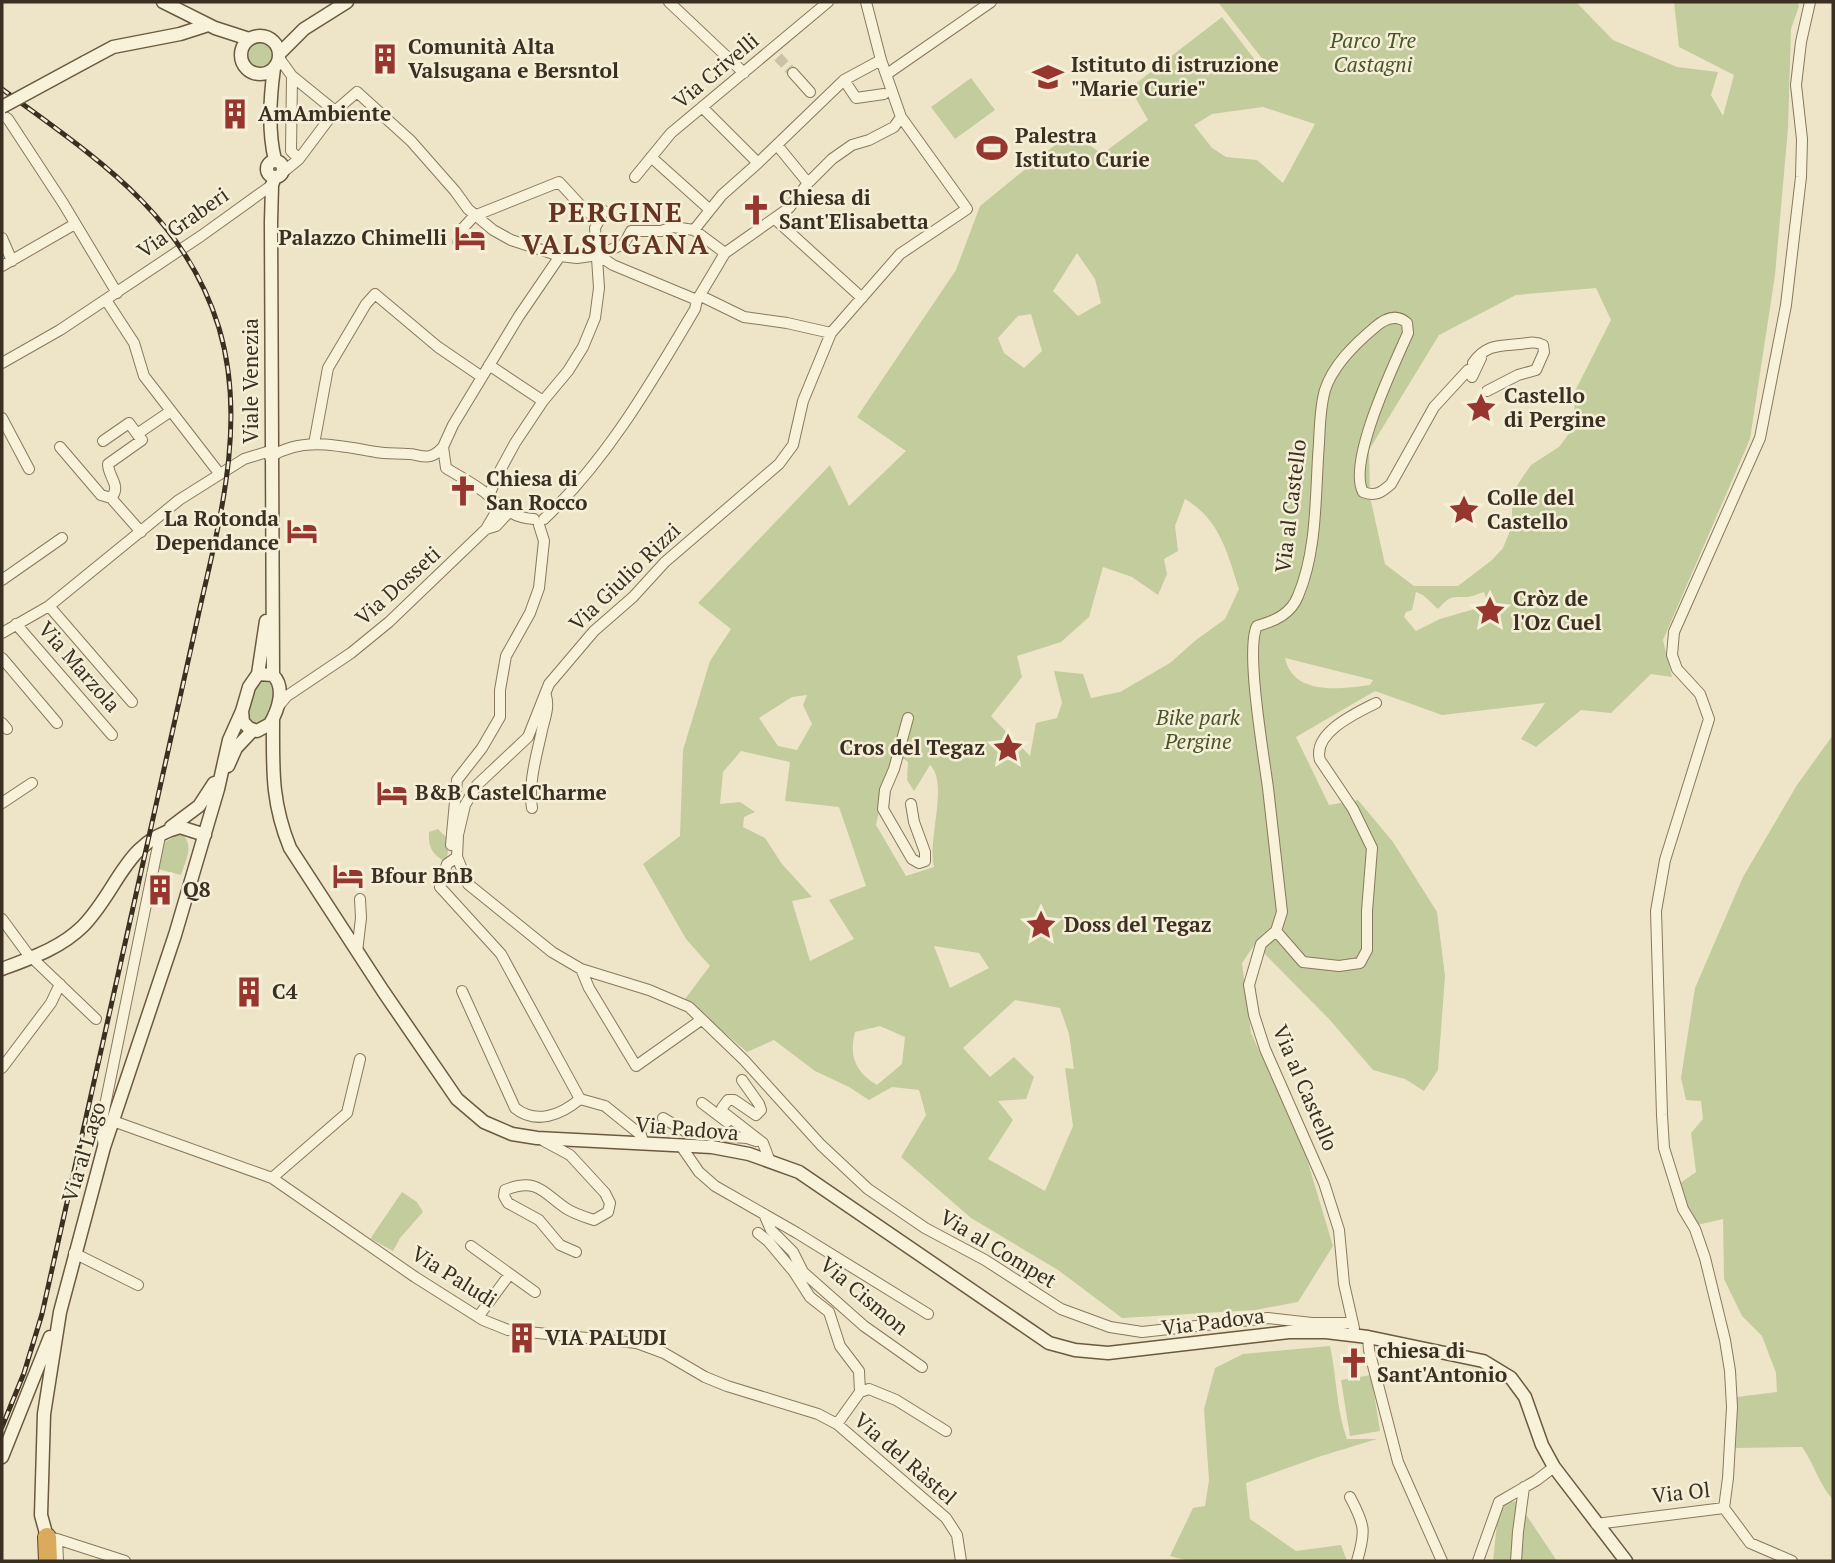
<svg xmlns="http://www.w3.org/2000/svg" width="1835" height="1563" viewBox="0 0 1835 1563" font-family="'PT Serif',serif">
<rect width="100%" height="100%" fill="#eee5c8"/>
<path fill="#c3cc9c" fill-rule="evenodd" d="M1218 2H1576L1613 40 1677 67 1718 72 1711 95 1723 116 1734 75 1679 47 1674 2H1797L1799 6 1791 29 1788 128 1775 275 1750 439 1663 640 1672 677 1651 674 1611 713 1581 710 1536 747 1521 739 1545 703 1442 715 1375 691 1296 737 1329 805 1358 800 1393 842 1437 912 1445 976 1438 1070 1424 1091 1405 1079 1373 1070 1329 1019 1255 944 1242 963 1251 1033 1303 1146 1333 1246 1298 1302 1255 1310 1122 1318 1058 1270 971 1218 901 1157 926 1115 919 1090 892 1087 869 1100 849 1087 815 1071 774 1040 747 1052 685 999 710 966 686 939 643 864 680 836 683 750 710 661 731 629 698 603 830 465 849 506 906 451 857 417 956 270 980 206 1071 132 1102 154 1148 120 1130 88 1222 17 1262 69 1264 61ZM1263 107 1315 124 1283 183 1257 160 1226 157 1212 148 1194 125 1212 114ZM1077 253 1095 279 1101 303 1078 316 1053 291ZM1596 288 1611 320 1575 391 1574 427 1559 447 1531 465 1512 493V526L1503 548 1492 560 1458 586H1414L1385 564 1370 497 1369 450 1439 335 1516 295ZM1031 314 1042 351 1024 368 1004 353 998 338 1018 316ZM1185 499C1220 520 1227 552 1239 589L1225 619 1196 640 1170 663 1120 692 1091 698 1083 674 1054 671 1062 703 1057 718 1036 723 1030 756 991 716 1022 677 1017 656 1061 642 1089 617 1103 567 1132 577 1158 595 1167 574 1164 559 1178 551 1175 526ZM1416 592 1423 595 1438 609C1450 596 1450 597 1467 597 1472 597 1479 593 1484 592L1488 605 1440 619 1416 631 1404 617 1406 612 1412 610ZM1285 658 1373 680 1370 685C1341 689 1293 696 1285 658ZM807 695 803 705 812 724 797 750 778 746 759 718 792 697ZM741 751 790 762 785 801 839 807 866 886 829 900 854 939 810 961 792 901 812 897 782 864 765 838 743 827 744 817 755 812 740 802 720 804 723 772ZM901 757 908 762 907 780 914 791 930 765C949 783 927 840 934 867L906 876 876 825 888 771ZM934 946 979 953 989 968 950 988ZM1015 1000 1060 1008 1069 1034 1074 1069 1065 1068 1073 1126 1045 1191 988 1159 1013 1120 998 1101 1026 1099 1034 1077 1014 1057 990 1077 963 1048ZM880 1026 905 1037 902 1064 877 1085C855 1072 849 1056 855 1032Z
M248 55a12 12 0 1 1 24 0a12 12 0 1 1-24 0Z
M971 78 995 110 955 139 931 107Z
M262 679 271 682 273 696 265 720 253 723 249 720C246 703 251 691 262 679Z
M1833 735V1499C1820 1487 1814 1463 1802 1447L1736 1448 1737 1397 1777 1392 1776 1373 1762 1336 1742 1316 1724 1279 1723 1219 1693 1226 1679 1184 1696 1172 1691 1133 1703 1119 1701 1101 1686 1100 1681 1078 1695 988 1743 877 1797 785Z
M438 829 450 841 446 862C432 855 428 847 429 832Z
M181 833C195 845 186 859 181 875L158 869 163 843Z
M402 1192 417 1202 423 1212 400 1238 393 1251 371 1239 372 1236Z
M1330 1346C1337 1378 1336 1409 1347 1439H1377L1318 1457 1246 1483 1250 1519 1296 1551 1341 1545 1347 1561H1189L1170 1556 1193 1508 1205 1506 1209 1480 1204 1409 1215 1368 1243 1354Z
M1371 1375 1380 1431 1350 1436 1341 1380Z
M1517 1501 1557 1561H1493L1499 1504Z"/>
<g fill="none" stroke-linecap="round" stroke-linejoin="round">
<path stroke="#cac1a6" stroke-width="10" stroke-dasharray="10 5" stroke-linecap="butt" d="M778 57 793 73"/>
<g stroke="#89785d" stroke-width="12">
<path id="street" d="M669 2 744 73
M866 2 881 60 901 117 967 209 900 254 831 333 803 401 793 445 779 464 665 562 633 597 594 631 549 684 528 737 477 785 465 805 458 835 457 857 468 884 552 952 581 969 649 990 689 1007 744 1060 821 1145 868 1189 925 1228 985 1260 1061 1309 1110 1327 1142 1332 1268 1318 1312 1323H1353
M279 58 292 76 335 111
M793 73 810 92
M887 74 991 2
M292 76 291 151 299 159
M844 80 856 98 884 94
M702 107 758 163
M2 115 8 119 63 203 117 293
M777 145 808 183
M651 157 709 209
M283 172 299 159 335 111 357 92 411 141 455 191 468 209 493 230 511 240 560 256 577 258 598 255 613 265 697 300
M635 177 671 133 828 2
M775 219 862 298
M694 230 722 195 758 163 844 80 881 60
M2 238 12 261
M458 242 464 227 474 216 559 182 583 208 599 221
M598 255 624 244 631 231H661L673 227 694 230 725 253
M2 266 75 224
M701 296 744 317 787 323 831 333
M106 300 134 343 144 376 219 473
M2 363 60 330 201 236 272 185
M1473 363C1486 344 1500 346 1520 344 1529 343 1535 341 1543 345L1544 352 1536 370 1518 375 1487 391
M489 365 543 401
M1472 377 1481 358
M2 418 29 469
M103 441 129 423 137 434
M314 444 328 368 366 304 375 294 438 347 482 377
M60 447 101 495 111 498 141 532
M270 457C303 436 340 446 376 452 386 454 398 453 409 454 416 454 423 458 430 456 436 455 439 451 443 447
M489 496 496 478 515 443 543 401 568 371 583 347 595 318 599 288 595 228 604 211
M111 498C122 486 108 477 108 464L142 440 137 434 171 411
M534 519C514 518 504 509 489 496 477 485 460 477 446 468L443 447 453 425 519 316 560 256
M544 519C607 460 651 383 695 309L697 300 725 253 789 208 808 183 832 159 852 145 869 140 894 127 901 117
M486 529 496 526 509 512
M2 580 62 538
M49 606 132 702
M16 624 112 735
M2 633 49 606 179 500 244 459 270 451
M2 658 57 723
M277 708 287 696 351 653 389 622 486 529 499 507
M908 718 894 769 885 790 883 809 912 859 919 863 925 861V852L914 822 911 804
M2 723 7 729
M2 803 32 783
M532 808C528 786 536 757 541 735 543 722 550 709 546 696
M451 845 457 780 482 748 500 717V690L506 656 530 613 539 588 544 541 539 525
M457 857 447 864 440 887 501 954 580 1099C561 1115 536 1125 515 1108L462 991
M2 919 27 953 96 1019
M1276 931 1303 962 1339 966 1360 963 1367 950V911L1372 848 1353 809 1320 760C1312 733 1356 713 1376 703
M357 952 361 918 360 899
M581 969 589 988 636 1066 701 1020
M2 1068 51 1003 60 984
M742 1080 759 1104 761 1110 756 1115 734 1100H728L722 1108 723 1112 763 1143 769 1159
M580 1099 605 1106 641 1135 644 1144
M702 1103 727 1122
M663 1118 690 1134 747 1138 756 1141
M113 1121 272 1178 415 1277 483 1320 508 1330 637 1343 664 1353 705 1377 727 1386 818 1414 837 1424 946 1518 957 1535 961 1561
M544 1141 570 1155 605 1193 610 1203 608 1212 594 1220C585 1217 575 1214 567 1209 543 1193 538 1177 505 1190L504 1196 508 1203 539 1220 560 1245 576 1252
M681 1146 699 1172 715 1186 797 1233 928 1314
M104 1147 101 1125 160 836
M272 1178 347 1113 360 1059
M764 1214 771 1230 793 1252 803 1272 864 1326 922 1367
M758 1233 768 1241 794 1272 810 1297 829 1312 840 1346 859 1371 860 1392
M471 1246 535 1292
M74 1253 138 1285
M478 1317 509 1275
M1354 1328 1344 1284 1339 1230 1324 1183 1265 1049 1254 1015 1249 985 1261 944 1276 931 1282 912C1277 871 1273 829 1268 788 1264 757 1245 649 1257 626 1275 621 1291 614 1298 596 1318 549 1315 492 1319 443 1320 425 1320 407 1325 390 1333 365 1355 344 1374 328 1384 319 1396 313 1407 323L1408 333C1394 365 1347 462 1363 492 1376 497 1382 492 1391 484L1434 407 1468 370
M1368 1337 1369 1350 1398 1462 1442 1561
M837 1424 860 1392 869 1389 896 1400 946 1431
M1350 1497C1365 1525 1366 1531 1357 1561
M1724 1508 1728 1478 1732 1407 1730 1371 1725 1340 1705 1258 1695 1229 1683 1209 1664 1148 1662 1115 1656 911 1665 860 1709 719 1700 694 1677 669 1672 655 1674 632 1760 438 1786 305 1801 177 1802 139 1796 85 1801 42 1810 2
M1596 1524 1724 1508 1750 1543 1792 1561
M51 1538 57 1539 58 1561
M57 1539 125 1561
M1478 1561 1499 1502 1537 1480 1554 1467
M1516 1561 1518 1532 1524 1487"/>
</g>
<g stroke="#6b5940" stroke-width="15">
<path id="secondary" d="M163 2 215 28 249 39
M241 55a19 19 0 1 1 38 0a19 19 0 1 1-38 0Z
M279 54 304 29 347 2
M85 62 113 47 180 34 208 25
M274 68C270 97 268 132 275 160
M267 169a8 8 0 1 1 16 0a8 8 0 1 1-16 0Z
M258 674 273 675C286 688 278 710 270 724L257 731 249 728 243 722 242 711 249 687 258 674 266 621
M273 675 271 222 272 185 275 177
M273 719C273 769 271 801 290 848L383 991 457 1099 484 1122 512 1134 537 1138 712 1147 749 1154 799 1172 1049 1343 1075 1350 1108 1353 1289 1332H1326L1368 1337 1483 1361 1511 1378 1525 1397 1542 1445 1554 1467 1626 1561
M228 766 236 748 253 730
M171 827 199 806 214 783
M2 969C31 958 61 948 83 926 119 889 124 842 180 827L205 835
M2 1457 50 1337
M47 1537 41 1515 44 1414 60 1312 104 1147 175 935 218 789 229 740 242 711"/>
</g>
<g stroke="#584631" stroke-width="20">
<path id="highway" d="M47 1537 48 1561"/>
</g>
<use href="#street" stroke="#f8f2db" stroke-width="10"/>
<use href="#secondary" stroke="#f8f2db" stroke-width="12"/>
<use href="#highway" stroke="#daab5c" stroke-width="18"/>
<g stroke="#3a2f20" stroke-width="5">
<path id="rail" d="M2 89C93 156 184 213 219 328 247 422 220 519 199 612 186 673 172 734 158 796 120 968 81 1141 42 1314L24 1373 2 1427"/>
</g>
<use href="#rail" stroke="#f5efd8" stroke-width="2.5" stroke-dasharray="8" stroke-linecap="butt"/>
<g stroke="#6b5940" stroke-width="15" stroke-linecap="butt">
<path id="secondary-bridge" d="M2 107 85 62"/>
</g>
<use href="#secondary-bridge" stroke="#f8f2db" stroke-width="12"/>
</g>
<defs>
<g id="building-bare" transform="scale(2.415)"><path d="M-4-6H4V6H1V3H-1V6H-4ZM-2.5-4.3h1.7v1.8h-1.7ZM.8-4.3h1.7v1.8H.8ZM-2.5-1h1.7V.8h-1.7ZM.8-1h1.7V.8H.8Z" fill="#97352f" stroke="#f5efd8" stroke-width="2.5" paint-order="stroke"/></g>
<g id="school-bare" transform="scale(2.415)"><path d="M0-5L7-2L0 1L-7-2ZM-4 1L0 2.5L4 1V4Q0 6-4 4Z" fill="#97352f" stroke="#f5efd8" stroke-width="2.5" paint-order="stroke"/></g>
<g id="stadium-bare" transform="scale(2.415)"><path d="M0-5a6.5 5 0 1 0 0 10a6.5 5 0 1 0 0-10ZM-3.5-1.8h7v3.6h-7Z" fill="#97352f" stroke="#f5efd8" stroke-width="2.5" paint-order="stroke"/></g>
<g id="church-bare" transform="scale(2.415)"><path d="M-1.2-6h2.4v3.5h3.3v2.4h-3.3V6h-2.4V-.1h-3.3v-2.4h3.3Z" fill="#97352f" stroke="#f5efd8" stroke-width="2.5" paint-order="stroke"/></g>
<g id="hotel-bare" transform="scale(2.415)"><path d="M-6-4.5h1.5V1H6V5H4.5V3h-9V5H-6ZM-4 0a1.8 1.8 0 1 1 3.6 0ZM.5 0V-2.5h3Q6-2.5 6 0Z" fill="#97352f" stroke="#f5efd8" stroke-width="2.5" paint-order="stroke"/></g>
<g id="sight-bare" transform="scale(2.415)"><path d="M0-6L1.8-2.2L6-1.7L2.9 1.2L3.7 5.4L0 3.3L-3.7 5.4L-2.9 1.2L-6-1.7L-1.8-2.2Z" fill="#97352f" stroke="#f5efd8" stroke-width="2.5" paint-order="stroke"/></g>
</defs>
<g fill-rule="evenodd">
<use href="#building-bare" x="385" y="59"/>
<use href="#school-bare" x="1048" y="77"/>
<use href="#building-bare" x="235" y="114"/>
<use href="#stadium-bare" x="992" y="148"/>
<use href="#church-bare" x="756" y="210"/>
<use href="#hotel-bare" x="470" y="238"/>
<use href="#sight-bare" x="1481" y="408"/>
<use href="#church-bare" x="463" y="491"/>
<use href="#sight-bare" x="1464" y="510"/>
<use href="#hotel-bare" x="302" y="531"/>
<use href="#sight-bare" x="1490" y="611"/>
<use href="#sight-bare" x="1008" y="748"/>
<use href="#hotel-bare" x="392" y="793"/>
<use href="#hotel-bare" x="348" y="876"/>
<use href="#building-bare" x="160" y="890"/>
<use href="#sight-bare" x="1041" y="925"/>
<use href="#building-bare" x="249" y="992"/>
<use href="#building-bare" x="522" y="1338"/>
<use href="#church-bare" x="1354" y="1363"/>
</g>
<g text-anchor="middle" stroke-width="5" stroke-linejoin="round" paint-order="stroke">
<g font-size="21" font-style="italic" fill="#475628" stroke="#f5efd8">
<text x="1373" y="48">Parco Tre<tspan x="1373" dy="24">Castagni</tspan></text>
<text x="1198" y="725">Bike park<tspan x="1198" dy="24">Pergine</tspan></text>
</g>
<g font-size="21" font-weight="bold" fill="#3a2f20" stroke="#f5efd8" text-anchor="start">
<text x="408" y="54">Comunità Alta<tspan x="408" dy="24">Valsugana e Bersntol</tspan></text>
<text x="1071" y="72">Istituto di istruzione<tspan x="1071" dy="24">"Marie Curie"</tspan></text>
<text x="258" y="121">AmAmbiente</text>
<text x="1015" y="143">Palestra<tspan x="1015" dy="24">Istituto Curie</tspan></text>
<text x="779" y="205">Chiesa di<tspan x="779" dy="24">Sant'Elisabetta</tspan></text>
<text x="447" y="245" text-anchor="end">Palazzo Chimelli</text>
<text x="1504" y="403">Castello<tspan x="1504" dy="24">di Pergine</tspan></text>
<text x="486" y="486">Chiesa di<tspan x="486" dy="24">San Rocco</tspan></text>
<text x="1487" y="505">Colle del<tspan x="1487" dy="24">Castello</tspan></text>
<text x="279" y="526" text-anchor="end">La Rotonda<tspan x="279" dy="24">Dependance</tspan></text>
<text x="1513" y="606">Cròz de<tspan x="1513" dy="24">l'Oz Cuel</tspan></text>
<text x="985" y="755" text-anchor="end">Cros del Tegaz</text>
<text x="415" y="800">B&amp;B CastelCharme</text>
<text x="371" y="883">Bfour BnB</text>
<text x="183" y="897">Q8</text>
<text x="1064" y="932">Doss del Tegaz</text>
<text x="272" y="999">C4</text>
<text x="545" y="1345">VIA PALUDI</text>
<text x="1377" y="1358">chiesa di<tspan x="1377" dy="24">Sant'Antonio</tspan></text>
</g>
<g font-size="21" fill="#3a2f20" stroke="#f5efd8">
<text transform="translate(716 71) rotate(-40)" y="7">Via Crivelli</text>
<text transform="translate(183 223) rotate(-35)" y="7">Via Graberi</text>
<text transform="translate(251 381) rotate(-90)" y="7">Viale Venezia</text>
<text transform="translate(1291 506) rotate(-83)" y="7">Via al Castello</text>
<text transform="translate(625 577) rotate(-44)" y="7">Via Giulio Rizzi</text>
<text transform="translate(398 586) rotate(-42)" y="7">Via Dosseti</text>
<text transform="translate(79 667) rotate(49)" y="7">Via Marzola</text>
<text transform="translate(1305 1088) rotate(67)" y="7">Via al Castello</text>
<text transform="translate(687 1129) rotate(5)" y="7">Via Padova</text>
<text transform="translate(84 1152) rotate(-73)" y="7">Via al Lago</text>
<text transform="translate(998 1249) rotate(31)" y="7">Via al Compet</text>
<text transform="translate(454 1277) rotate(32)" y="7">Via Paludi</text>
<text transform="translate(864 1296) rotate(40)" y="7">Via Cismon</text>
<text transform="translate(1213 1322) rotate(-7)" y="7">Via Padova</text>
<text transform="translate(905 1459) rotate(41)" y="7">Via del Ràstel</text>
<text transform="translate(1681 1493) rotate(-6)" y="7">Via Ol</text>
</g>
<g font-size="28" font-weight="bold" letter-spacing="2" fill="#663421" stroke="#f5efd8">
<text x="616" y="222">PERGINE<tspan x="616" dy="32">VALSUGANA</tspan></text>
</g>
</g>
<rect width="1835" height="1563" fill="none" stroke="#3a2f20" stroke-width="7"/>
</svg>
